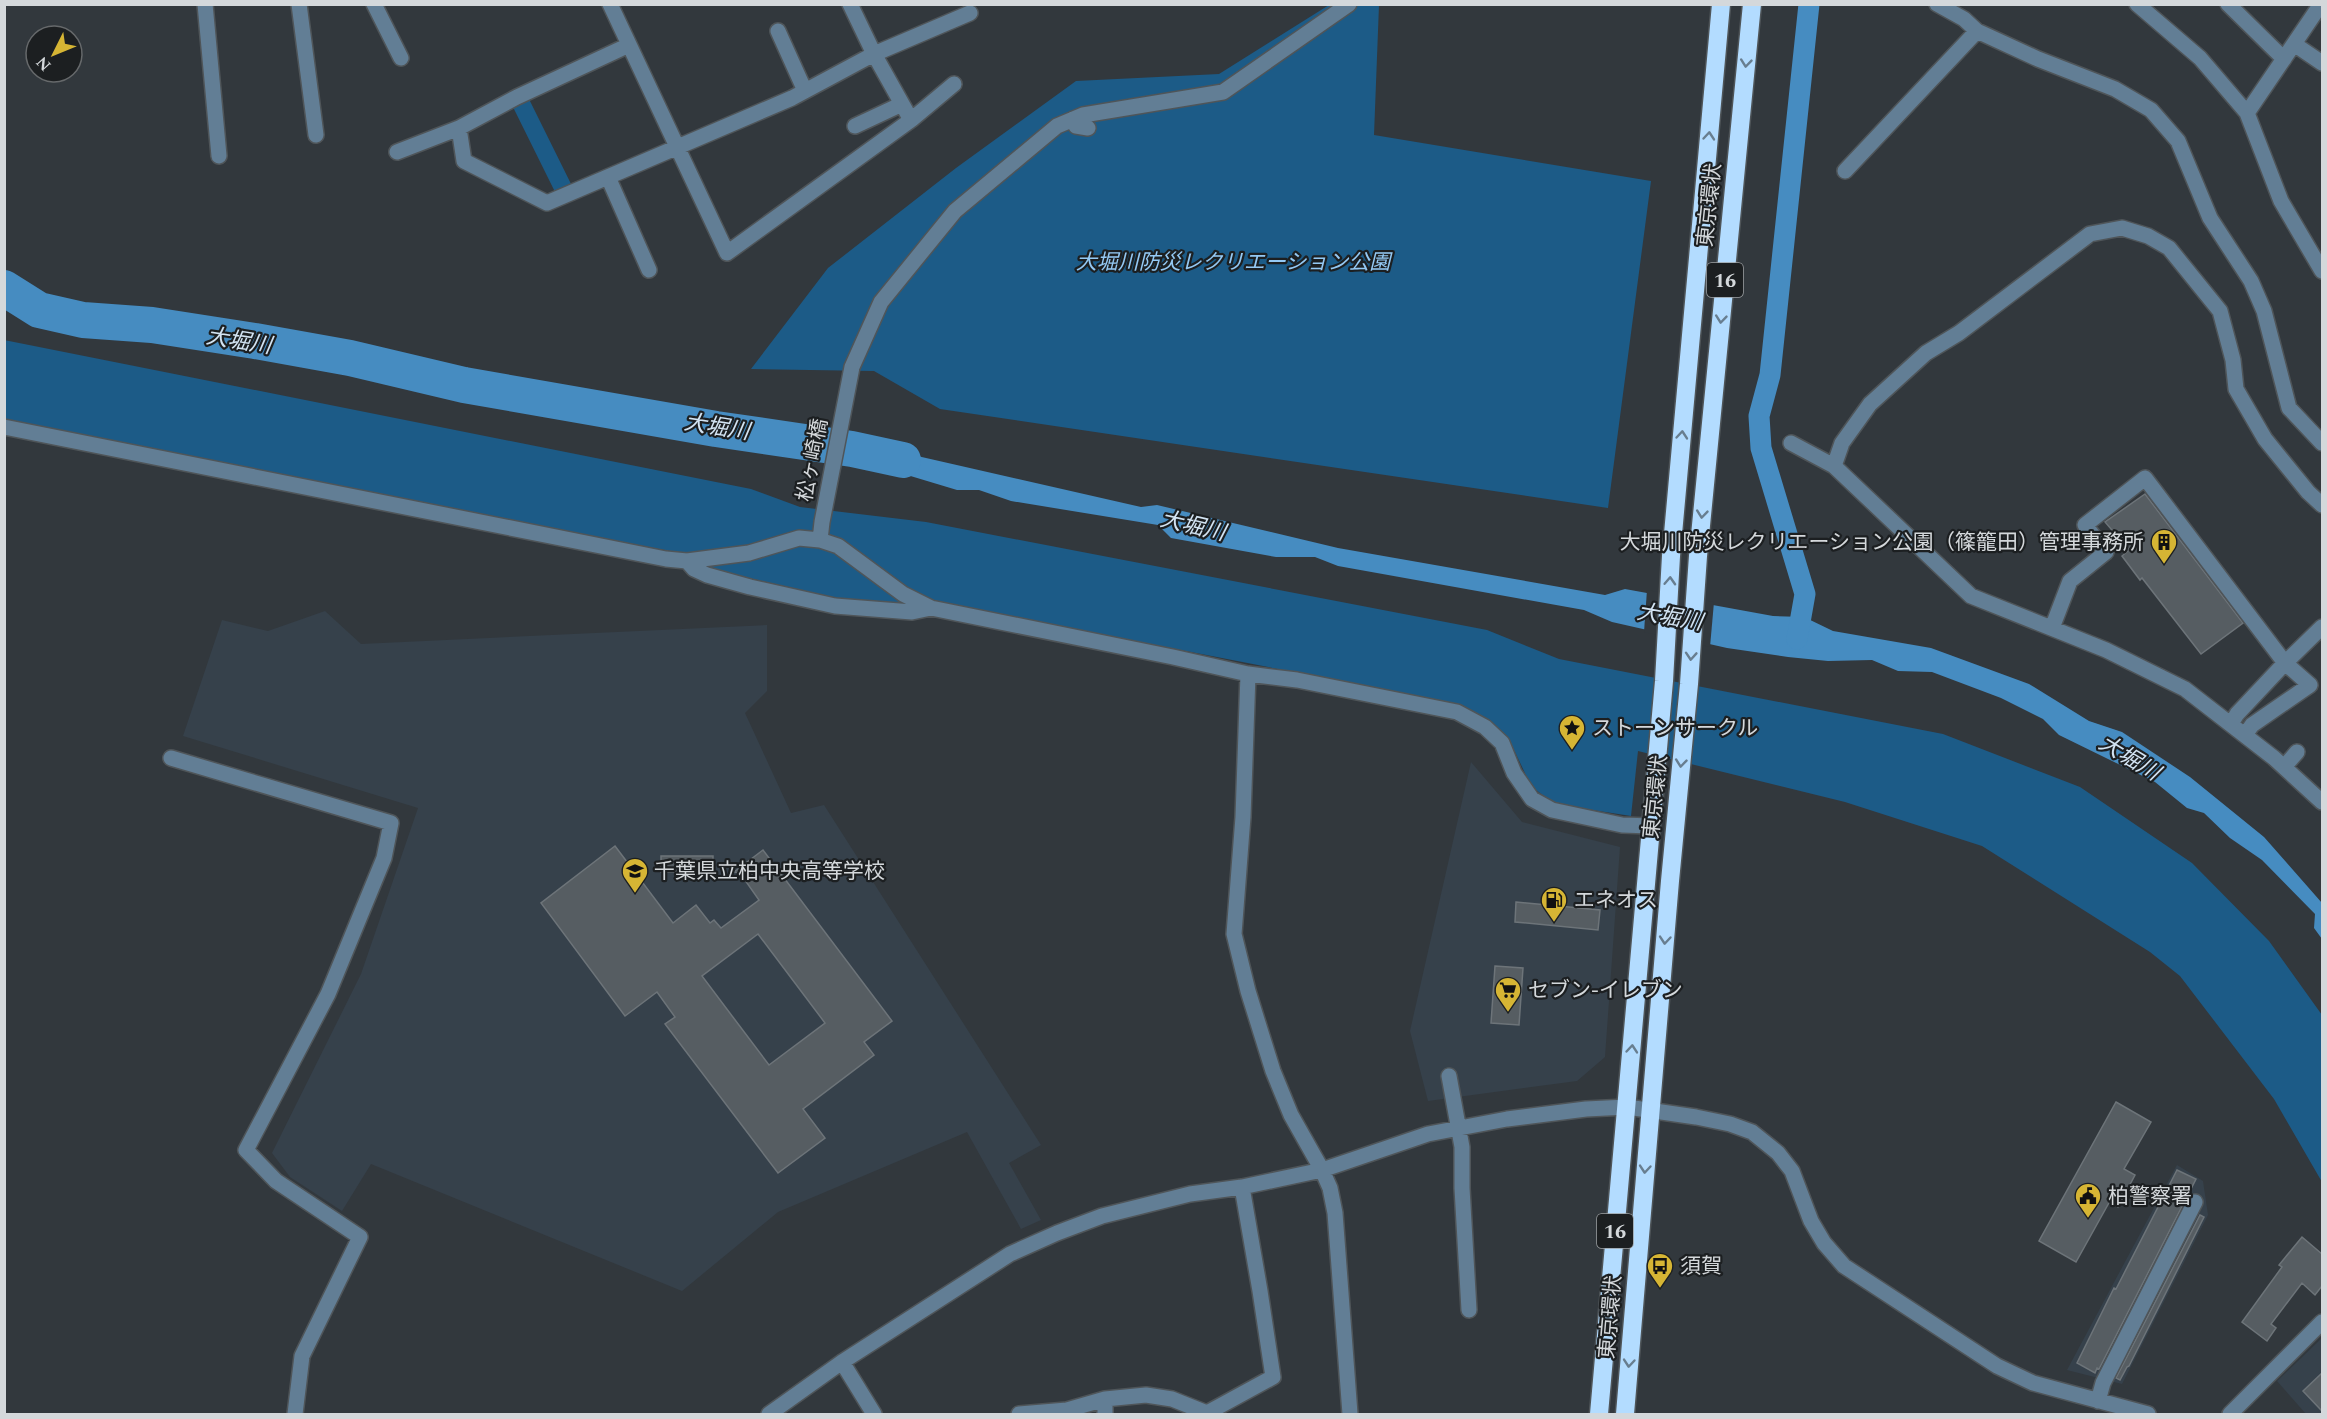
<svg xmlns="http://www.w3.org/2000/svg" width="2327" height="1419" viewBox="0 0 2327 1419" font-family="Spectral,'Noto Sans JP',serif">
<rect width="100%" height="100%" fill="#32383d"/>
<path fill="#36414b" d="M325 611 361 644 767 625V691L745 713 791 813 824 805 1041 1145 1009 1163 1041 1220 1021 1229 967 1132 778 1212 682 1291 371 1164 342 1211 290 1177 272 1153 361 974 418 808 183 736 222 620 268 631Z
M1471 762 1522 822 1620 847 1605 1057 1577 1081 1428 1101 1410 1031Z
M2177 1165 2203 1181 2208 1215 2122 1384 2067 1370Z
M2322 1338V1414H2306L2277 1381Z"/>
<path fill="#1c5b87" d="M1329 5H1379L1374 135 1651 181 1608 508 940 409 874 371 751 369 828 268 956 168 1076 81 1219 74Z
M526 93 575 192 558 198 511 103Z
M4 340 751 489 800 507 926 522 1487 630 1559 659 1943 734 2080 787 2192 863 2269 941 2322 1015V1182L2274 1099 2180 976 2150 952 1982 846 1845 802 1638 751 1631 816 1554 804 1531 786 1515 752 1499 730 1453 703 1124 639 911 606 845 600 714 570 689 554 604 540 5 419Z"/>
<path fill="#468cc1" d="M856 442 1141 507 1157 505 1338 548 1605 595 1625 589 1773 616 1804 617 1833 631 1931 648 2029 684 2089 721 2122 732 2190 777 2264 837 2322 903V939L2314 928 2315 914 2262 860 2230 838 2204 813 2187 808 2155 782 2059 735 2043 719 2001 698 1932 672 1898 671 1872 660 1828 661 1788 657 1727 648 1612 622 1584 610 1338 566 1315 557H1276L1171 538 1158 525 1011 501 979 490H957L854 459Z"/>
<path fill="#32383d" d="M1647 590 1714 602 1710 647 1644 632Z"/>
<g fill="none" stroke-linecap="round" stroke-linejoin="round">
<path stroke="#468cc1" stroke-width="21" d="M1797 639 1805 594 1761 448 1759 416 1770 375 1809 4"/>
<path stroke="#468cc1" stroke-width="36" d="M4 288 39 310 83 320 152 325 255 341 350 358 464 385 716 429 852 449 903 460"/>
</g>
<path fill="#565d62" stroke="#6d7479" stroke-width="1.5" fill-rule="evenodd" d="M2145 494 2243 623 2201 654 2142 578 2140 580 2122 556 2129 550 2105 522Z
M615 846 673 923 696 905 710 923 714 920 721 928 759 900 740 873 734 872 763 850 892 1021 864 1042 874 1055 803 1109 825 1138 778 1173 665 1024 675 1017 657 992 625 1016 541 903ZM758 934 825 1023 769 1065 702 976Z
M661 856H713V872H661Z
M1516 902 1600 910 1598 930 1515 922Z
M1495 966 1523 968 1519 1025 1491 1023Z
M2116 1102 2151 1122 2124 1169 2135 1175 2118 1207 2110 1201 2076 1262 2039 1241Z
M2177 1170 2196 1179 2099 1369 2097 1368 2095 1373 2077 1363 2114 1288 2116 1289Z
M2200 1215 2204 1217 2129 1366 2127 1367 2120 1380 2116 1378Z
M2302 1237 2322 1254V1286L2315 1295 2302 1283 2271 1324 2276 1328 2267 1341 2242 1322 2282 1267 2279 1265Z
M2322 1373V1411L2303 1391Z"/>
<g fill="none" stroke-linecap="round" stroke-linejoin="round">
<g stroke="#4f5559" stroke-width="18">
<path id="minor" d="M205 4 219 156
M299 4 316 135
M374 4 401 58
M610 4 727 253 911 120 874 54 850 4
M1937 4 1964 19 1977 31 2038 59 2115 89 2151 110 2178 141 2210 218 2251 281 2264 311 2289 408 2322 443
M2137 4 2200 58 2247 113 2281 201 2322 271
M2228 4 2284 59
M778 31 805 91
M2294 44 2322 63
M2247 113 2321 4
M1073 119 1076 126 1088 128
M911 120 954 84
M855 126 902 104
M459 128 517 97 629 45
M397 152 459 128 464 161 547 203 792 98 874 54 970 13
M1845 171 1977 31
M608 177 649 270
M4 427 666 559 687 561 694 569 707 575 750 587 835 606 912 612 931 608 1173 657 1248 674 1297 680 1457 712 1485 727 1502 743 1514 773 1532 799 1552 810 1622 825 1651 826
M1791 443 1834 466 1842 443 1870 404 1926 353 1959 333 2090 234 2122 228 2148 236 2169 248 2220 311 2233 360 2236 389 2265 439 2308 492 2322 505
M1834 466 1971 596 2106 650 2185 689 2274 758 2322 802
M820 540 822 522 852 367 881 302 955 211 1057 126 1083 115 1223 92 1349 4
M687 561 749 553 799 538 820 540 838 546 903 594 931 608
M2052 628 2070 581 2106 552 2085 525 2145 478 2285 663 2237 714 2231 724
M1248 674 1243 817 1234 934 1248 991 1273 1071 1291 1115 1322 1170 1330 1188 1335 1213 1350 1414
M2245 735 2252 725 2310 685 2285 663 2322 627
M171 758 391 823 384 858 328 994 246 1150 276 1181 360 1237 302 1356 295 1414
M2284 767 2297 752
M1449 1076 1462 1147V1188L1469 1310
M842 1362 874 1414
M1105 1399V1414
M2098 1401 2103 1383 2195 1202
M769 1414 842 1362 1010 1254 1057 1233 1102 1216 1190 1194 1242 1187 1322 1170 1428 1134 1507 1119 1586 1109 1627 1107 1696 1117 1730 1124 1752 1132 1778 1153 1792 1171 1811 1221 1824 1243 1844 1266 1997 1366 2033 1383 2148 1414
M1019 1414 1067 1410 1105 1399 1146 1395 1172 1399 1207 1413 1273 1377 1260 1291 1242 1187
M2230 1414 2322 1322"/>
</g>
<g stroke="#4f5559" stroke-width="21">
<path id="highway" d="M1599 1414 1664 681 1671 556 1721 4
M1625 1414 1670 881 1689 684 1698 556 1752 4"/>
</g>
<use href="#minor" stroke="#627e95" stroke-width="15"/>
<use href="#highway" stroke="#b3dcff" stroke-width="18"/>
</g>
<defs><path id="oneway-chevron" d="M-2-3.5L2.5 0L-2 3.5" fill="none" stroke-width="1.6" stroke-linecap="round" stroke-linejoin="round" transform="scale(1.5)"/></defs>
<g stroke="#687e90">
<use href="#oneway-chevron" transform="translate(1746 63) rotate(96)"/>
<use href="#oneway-chevron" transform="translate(1709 136) rotate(-85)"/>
<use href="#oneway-chevron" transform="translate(1721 319) rotate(96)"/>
<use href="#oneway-chevron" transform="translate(1682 435) rotate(-85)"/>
<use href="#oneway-chevron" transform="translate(1702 514) rotate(96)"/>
<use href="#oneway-chevron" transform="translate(1670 581) rotate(-87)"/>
<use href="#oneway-chevron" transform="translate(1691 656) rotate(94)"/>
<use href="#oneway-chevron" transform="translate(1681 763) rotate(96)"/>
<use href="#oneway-chevron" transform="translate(1665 940) rotate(95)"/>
<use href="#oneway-chevron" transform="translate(1632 1049) rotate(-85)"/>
<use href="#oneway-chevron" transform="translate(1645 1169) rotate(95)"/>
<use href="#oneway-chevron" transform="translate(1629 1363) rotate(95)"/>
</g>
<defs>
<g id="building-pin" transform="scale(1.35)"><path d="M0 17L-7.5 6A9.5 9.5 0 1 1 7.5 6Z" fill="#d6b534" stroke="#1c1f21"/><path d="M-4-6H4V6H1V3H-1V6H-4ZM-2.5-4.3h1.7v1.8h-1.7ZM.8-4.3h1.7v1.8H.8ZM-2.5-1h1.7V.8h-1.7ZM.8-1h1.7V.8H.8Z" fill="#111"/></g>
<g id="sight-pin" transform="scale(1.35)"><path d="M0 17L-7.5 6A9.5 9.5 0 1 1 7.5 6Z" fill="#d6b534" stroke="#1c1f21"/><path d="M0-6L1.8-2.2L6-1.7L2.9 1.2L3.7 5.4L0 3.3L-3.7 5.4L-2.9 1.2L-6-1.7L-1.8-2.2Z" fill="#111"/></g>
<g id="school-pin" transform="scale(1.35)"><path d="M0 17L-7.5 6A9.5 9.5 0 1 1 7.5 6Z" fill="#d6b534" stroke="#1c1f21"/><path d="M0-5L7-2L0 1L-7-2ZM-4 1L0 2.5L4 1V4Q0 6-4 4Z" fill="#111"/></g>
<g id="fuel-pin" transform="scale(1.35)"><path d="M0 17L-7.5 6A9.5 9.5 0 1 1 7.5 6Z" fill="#d6b534" stroke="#1c1f21"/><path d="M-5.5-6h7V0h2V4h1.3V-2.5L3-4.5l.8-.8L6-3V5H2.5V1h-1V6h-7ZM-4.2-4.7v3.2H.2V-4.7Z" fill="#111"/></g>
<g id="supermarket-pin" transform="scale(1.35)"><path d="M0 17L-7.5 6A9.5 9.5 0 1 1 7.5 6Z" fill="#d6b534" stroke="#1c1f21"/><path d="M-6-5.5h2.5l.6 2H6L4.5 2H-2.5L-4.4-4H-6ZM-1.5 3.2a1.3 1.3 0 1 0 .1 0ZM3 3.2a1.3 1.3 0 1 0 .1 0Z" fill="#111"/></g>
<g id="civic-pin" transform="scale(1.35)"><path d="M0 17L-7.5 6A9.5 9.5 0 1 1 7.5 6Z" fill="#d6b534" stroke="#1c1f21"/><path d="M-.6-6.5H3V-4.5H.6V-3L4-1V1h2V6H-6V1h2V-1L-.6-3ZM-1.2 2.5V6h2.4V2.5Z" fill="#111"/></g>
<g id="bus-pin" transform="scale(1.35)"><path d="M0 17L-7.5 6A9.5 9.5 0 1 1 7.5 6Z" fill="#d6b534" stroke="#1c1f21"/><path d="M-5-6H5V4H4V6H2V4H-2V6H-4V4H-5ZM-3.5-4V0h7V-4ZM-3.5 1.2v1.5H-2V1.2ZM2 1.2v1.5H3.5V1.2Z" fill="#111"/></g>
</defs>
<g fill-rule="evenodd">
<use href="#building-pin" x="2164" y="542"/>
<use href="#sight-pin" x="1572" y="728"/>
<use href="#school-pin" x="635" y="871"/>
<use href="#fuel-pin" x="1554" y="900"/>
<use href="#supermarket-pin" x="1508" y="990"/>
<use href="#civic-pin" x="2088" y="1196"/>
<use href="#bus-pin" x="1660" y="1266"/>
</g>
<g text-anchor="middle" stroke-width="4.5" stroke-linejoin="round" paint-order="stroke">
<g fill="#1c1f21" stroke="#9da0a3" stroke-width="1.5">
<rect x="1707" y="263" width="36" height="34" rx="4.5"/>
<rect x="1597" y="1214" width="36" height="34" rx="4.5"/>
</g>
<g font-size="20" font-weight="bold" fill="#d4d8db">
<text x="1725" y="287">16</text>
<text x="1615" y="1238">16</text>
</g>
<g font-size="21" fill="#d4d8db" stroke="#1c1f21">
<text transform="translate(1709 205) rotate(-84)" y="7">東京環状</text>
<text transform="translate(812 460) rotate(-79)" y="7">松ヶ崎橋</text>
<text transform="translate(1655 797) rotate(-84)" y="7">東京環状</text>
<text transform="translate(1610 1317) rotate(-85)" y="7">東京環状</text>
</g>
<g font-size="21" font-style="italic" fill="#94c9f4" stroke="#1c1f21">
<text x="1233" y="269">大堀川防災レクリエーション公園</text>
</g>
<g font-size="21" fill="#d4d8db" stroke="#1c1f21" text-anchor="start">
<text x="2144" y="549" text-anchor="end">大堀川防災レクリエーション公園（篠籠田）管理事務所</text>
<text x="1592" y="735">ストーンサークル</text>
<text x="654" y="878">千葉県立柏中央高等学校</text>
<text x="1574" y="907">エネオス</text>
<text x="1528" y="997">セブン-イレブン</text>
<text x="2108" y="1203">柏警察署</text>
<text x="1680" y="1273">須賀</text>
</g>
<g font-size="22" font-style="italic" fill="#d3e4f3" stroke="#1c1f21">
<text transform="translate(239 340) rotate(9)" y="8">大堀川</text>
<text transform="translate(717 426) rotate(9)" y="8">大堀川</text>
<text transform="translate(1193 525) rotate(13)" y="8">大堀川</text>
<text transform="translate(1670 616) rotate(10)" y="8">大堀川</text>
<text transform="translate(2130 757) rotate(31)" y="8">大堀川</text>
</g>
</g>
<rect width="2327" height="1419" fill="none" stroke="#d4d8db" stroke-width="12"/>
<g transform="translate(54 54) rotate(227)"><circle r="28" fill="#1c1f21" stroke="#66696b" stroke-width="1.5"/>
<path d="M0-4.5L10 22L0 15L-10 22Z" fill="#d6b534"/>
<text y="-9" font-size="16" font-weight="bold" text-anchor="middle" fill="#d4d8db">N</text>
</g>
</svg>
